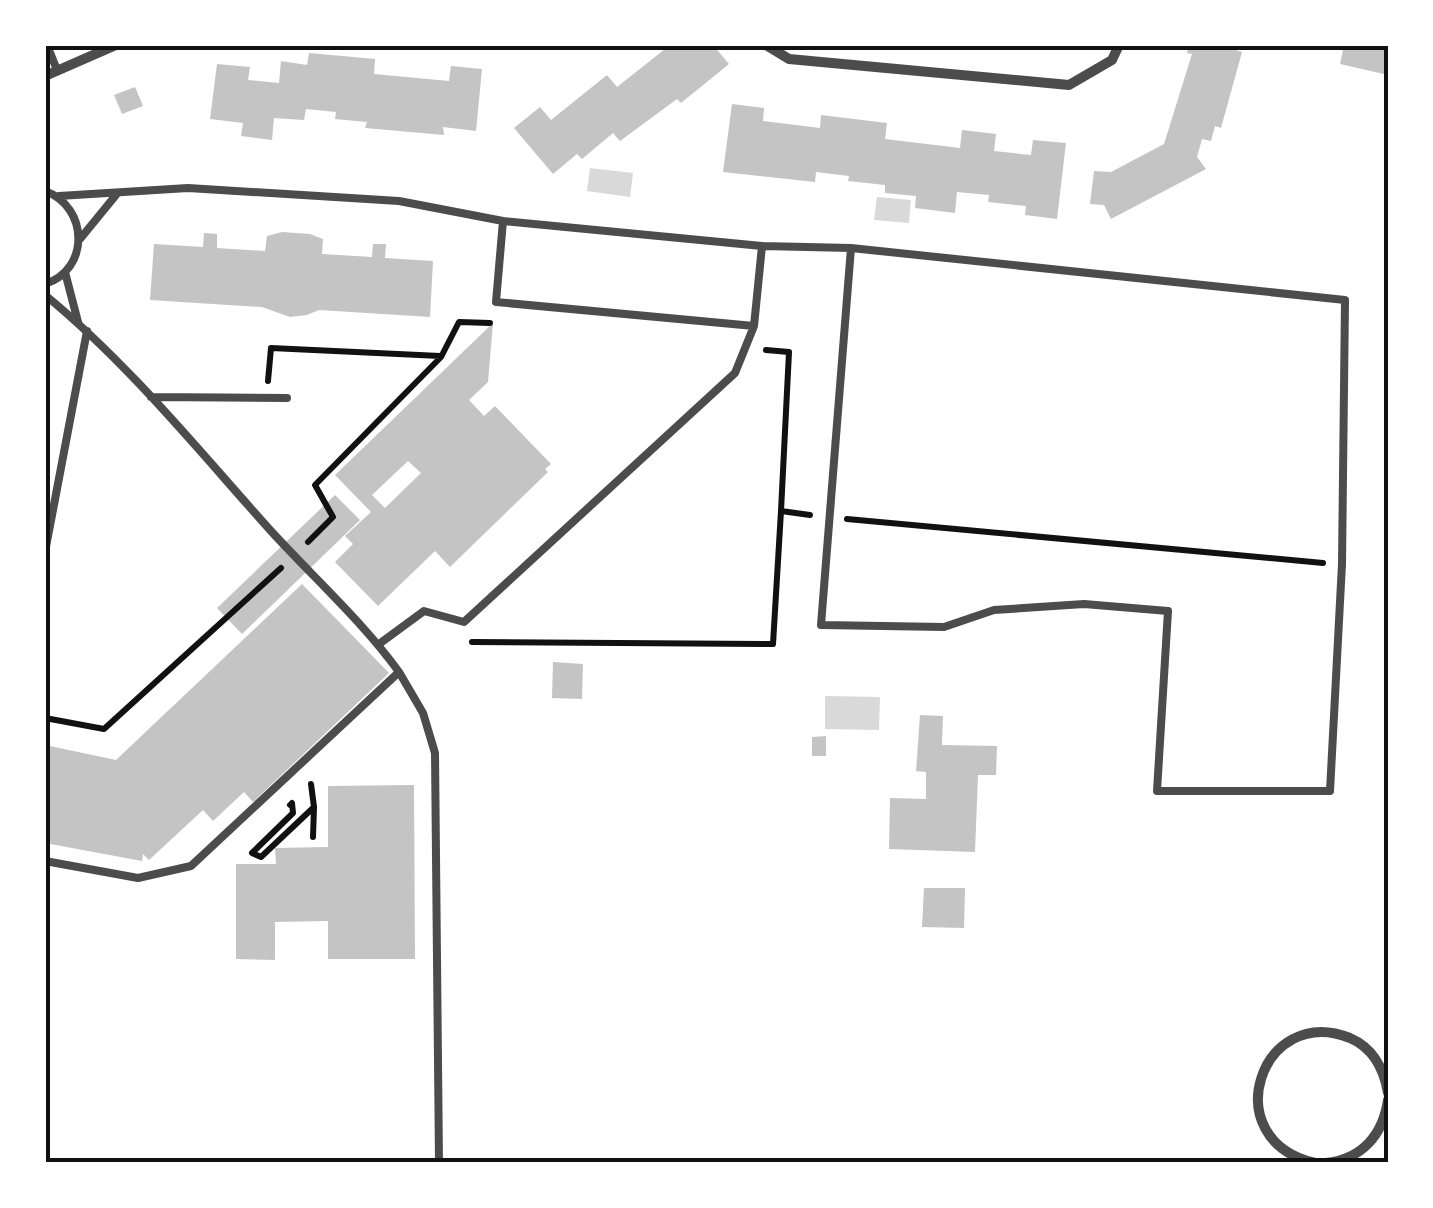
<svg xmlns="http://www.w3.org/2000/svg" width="1433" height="1208" viewBox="0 0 1433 1208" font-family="'Archivo Narrow',sans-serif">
<rect width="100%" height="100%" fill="#fff"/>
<path fill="#d9d9d9" d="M590 168 633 173 630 197 587 191Z
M877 197 911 200 909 223 874 220Z
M825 696 880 697 879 730 825 729Z"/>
<path fill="#c4c4c4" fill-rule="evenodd" d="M670 45H713L729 64 681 103 677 99 620 141 613 133 582 159 577 154 553 174 514 128 540 107 551 120 607 75 617 87Z
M1189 45H1238L1236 50 1242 52 1221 128 1215 126 1211 141 1202 139 1197 157 1206 169 1111 219 1104 205 1090 204 1094 171 1111 172 1164 144 1192 54 1187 53Z
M1344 45H1388V75L1340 64Z
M309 53 375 59 374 74 449 81 451 66 482 69 476 131 443 127 444 135 365 128 367 122 335 119 336 112 306 109 304 120 274 118 272 140 241 136 243 123 210 119 217 64 250 67 248 80 279 83 281 61 307 65Z
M135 87 143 106 122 114 114 95Z
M732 104 764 108 763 121 820 128 821 115 887 123 885 139 960 148 962 130 996 134 994 151 1031 155 1033 140 1066 143 1057 219 1025 215 1026 206 988 202 989 195 957 192 955 213 915 208 916 196 885 193V185L848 181 849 176 816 172 815 182 723 172Z
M282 232 310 234 323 239 322 254 372 257 373 244H386L385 258 433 261 430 317 319 310 307 315 290 317 262 307 150 300 154 244 203 247 204 233 217 234V248L265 251 267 236Z
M493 323 488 382 469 400 484 416 495 406 551 464 545 469 548 472 450 567 435 551 378 606 335 562 353 544 345 536 371 512 335 475ZM408 461 421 473 385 508 372 495Z
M335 495 360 520 242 634 217 608Z
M302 584 389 673 253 802 244 792 213 821 203 810 149 860 143 854 142 861 45 843V745L116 760Z
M553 662 583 664 582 699 552 698Z
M920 715 943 716 942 745 997 746 996 775H978L975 852 889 849 890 798 926 799V772L916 771Z
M826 736V756H812V737Z
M414 785 415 959H328V921L275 922V960L236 959V864H276L275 848 328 847V786Z
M924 888H965L964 928 922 927Z"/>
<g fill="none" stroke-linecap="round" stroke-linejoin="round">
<path stroke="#111" stroke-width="6" d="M766 350 789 352 781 511 810 515
M268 381 271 348 440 356
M847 519 1323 563
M308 542 333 517 315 485 441 357 459 322 490 323
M472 642 773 644 781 511
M45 718 104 729 281 568
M311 784 314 807
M290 805 292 803 293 813 252 853 261 857 314 807 313 837"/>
<path stroke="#4c4c4c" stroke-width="8" d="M47 45 57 70
M45 191C89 207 90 270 45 284
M59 196 188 188 399 201 503 221 762 246 851 248 1345 300 1342 564 1330 791H1157L1168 611 1084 604 994 610 944 627 821 625 851 248
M503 221 496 302 754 326
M80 239 116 195
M65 272 78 322
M45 295C129 364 199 451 271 531 314 578 362 621 399 672L191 866 138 878 45 861
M151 397 287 398
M45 552 87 331
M379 644 424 611 464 622 735 373 754 326 762 246
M399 672 423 713 435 753 439 1163"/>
<path stroke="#4c4c4c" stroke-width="10" d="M766 45 789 59 1069 85 1112 60 1119 45
M45 76 116 45
M1315 1163C1214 1140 1261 1002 1350 1038 1373 1048 1384 1069 1388 1093
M1326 1163C1362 1159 1383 1135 1388 1100"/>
</g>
<rect width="1433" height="1208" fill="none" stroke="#ffffff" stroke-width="95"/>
<rect x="48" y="48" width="1338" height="1112" fill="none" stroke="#111" stroke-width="4"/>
</svg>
